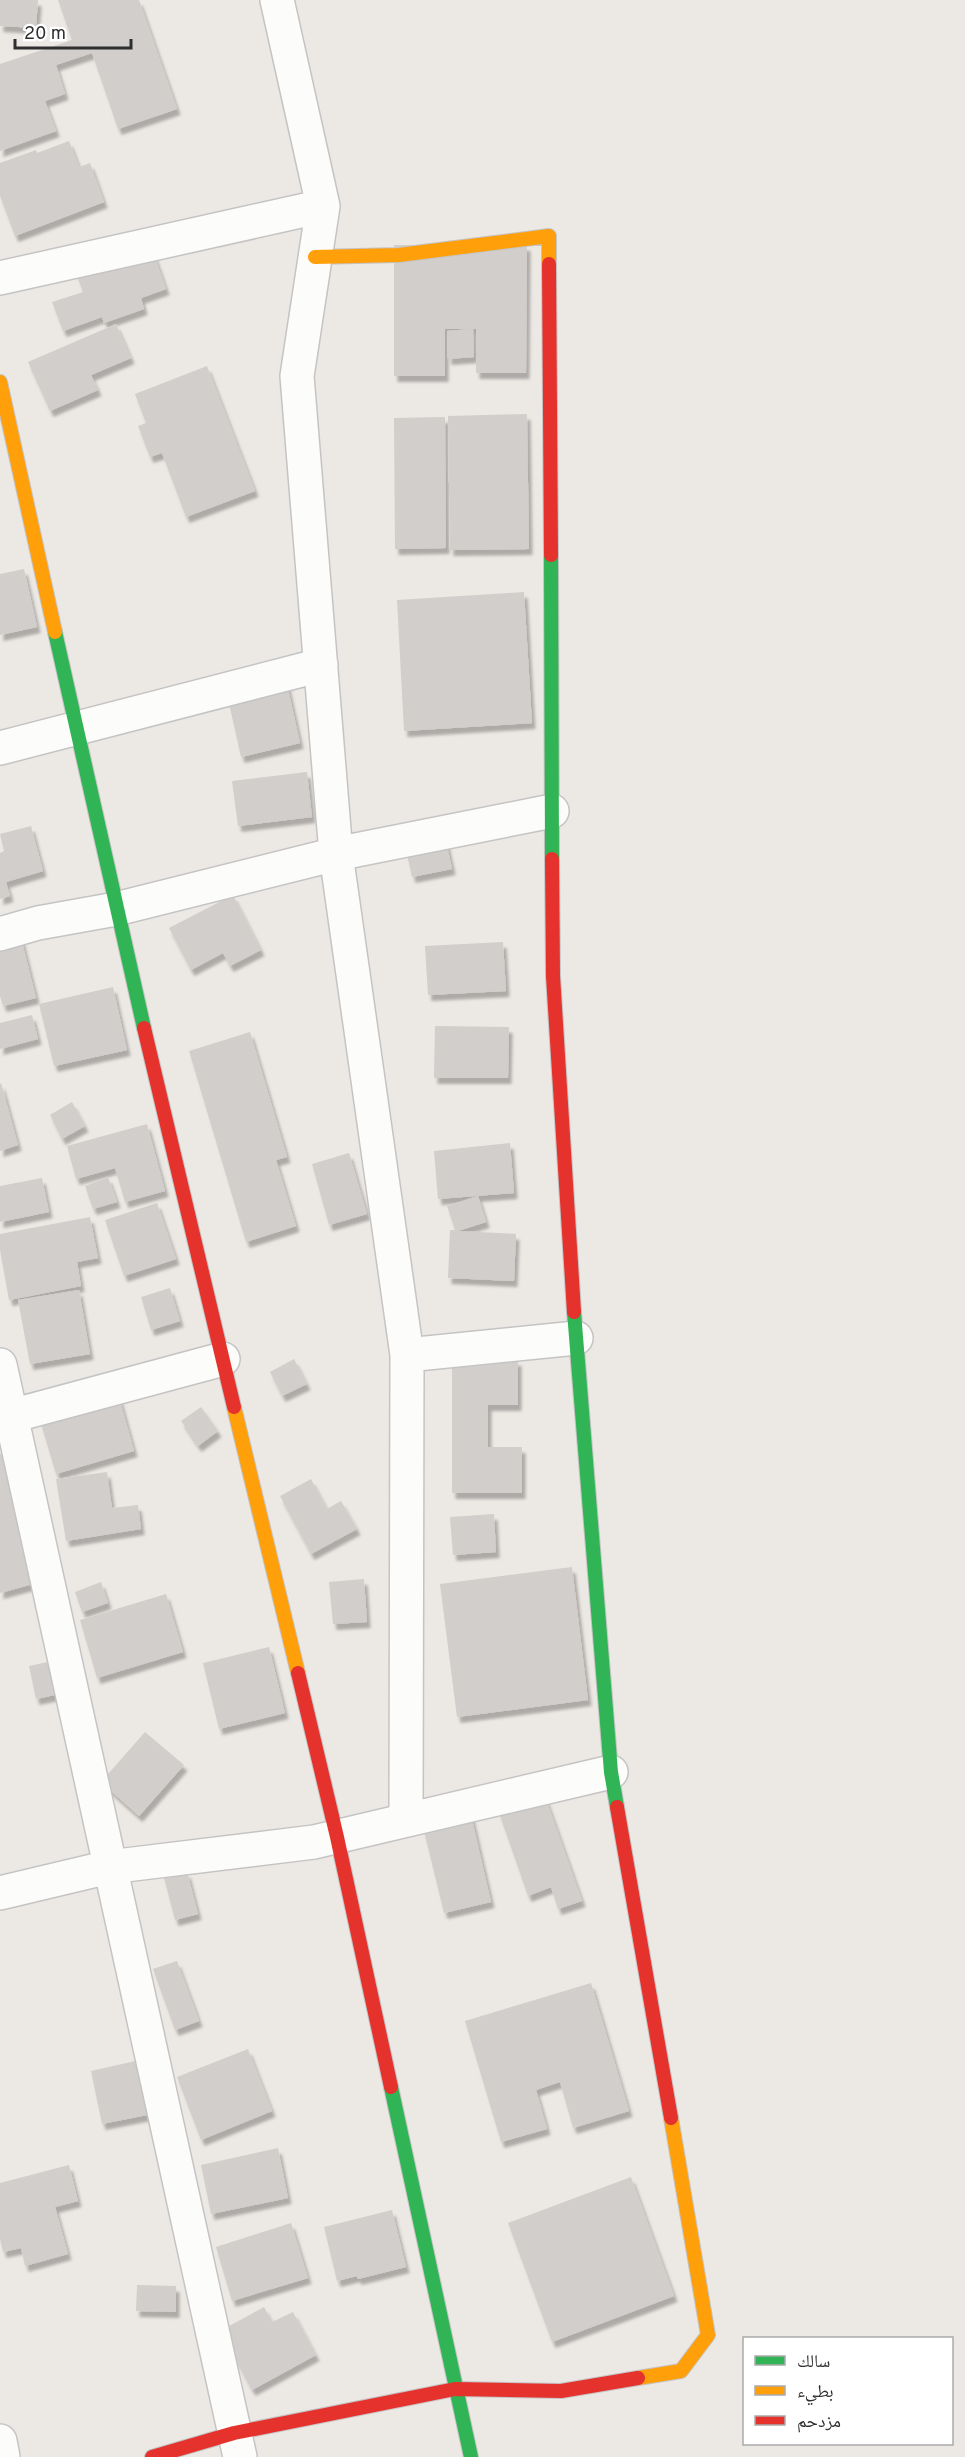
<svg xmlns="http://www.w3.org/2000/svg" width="965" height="2457" viewBox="0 0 965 2457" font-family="Overpass,'Noto Naskh Arabic',sans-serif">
<defs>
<filter id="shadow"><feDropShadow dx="3.5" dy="6" stdDeviation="1.5" flood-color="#0004"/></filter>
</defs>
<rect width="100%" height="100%" fill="#ece8e4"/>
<path fill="#d1cecb" filter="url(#shadow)" d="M0 0H38L36 28 0 26Z
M58 0H139L177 109 118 129 92 53 56 65 65 94 45 101 56 131 0 151V64L72 40Z
M69 141 79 167 90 163 104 202 15 236 0 196V163L36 150 37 153Z
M147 235 166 289 141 298 144 309 104 323 102 317 63 331 52 302 83 292 72 262Z
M394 245H527L526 373H476V329H473L474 357 448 359 447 331 471 329H445V376H394Z
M116 324 131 358 91 375 98 390 50 411 28 362Z
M207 366 255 491 186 517 162 453 150 457 138 426 146 423 135 394Z
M527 414 529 549 450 550 448 416Z
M445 417 446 548 395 549 394 418Z
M24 569 37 627 0 635V574Z
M524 592 532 723 404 731 397 600Z
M286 680 300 743 241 757 227 694Z
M307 772 312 817 238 826 232 781Z
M31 826 43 871 6 882 10 896 0 899V853L4 851 0 834Z
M445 837 452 869 412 877 405 845Z
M233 895 261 950 230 966 223 953 191 970 169 928Z
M20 934 36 998 3 1006 0 996V939Z
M503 942 506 991 428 995 425 946Z
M113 987 127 1050 54 1066 39 1004Z
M32 1015 38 1039 0 1049V1023Z
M435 1026 509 1027 508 1078H434Z
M250 1032 287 1157 276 1160 296 1226 246 1242 189 1051Z
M1 1083 18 1145 0 1151V1084Z
M72 1102 85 1126 62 1139 50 1115Z
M147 1124 165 1191 125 1202 115 1168 76 1179 67 1146Z
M510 1143 514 1193 438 1199 434 1151Z
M349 1153 367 1214 329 1225 312 1164Z
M108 1177 117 1202 93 1209 85 1186Z
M42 1178 49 1212 0 1222V1186Z
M478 1196 486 1222 458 1231 516 1234 514 1281 448 1278 450 1230H455L447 1206Z
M157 1203 176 1259 124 1276 105 1220Z
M90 1217 98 1258 77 1262 81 1286 9 1300 0 1250V1234Z
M170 1288 180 1321 151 1330 141 1297Z
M79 1290 90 1354 30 1364 18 1300Z
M294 1359 307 1384 282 1396 270 1372Z
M452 1360H518V1405H488V1447H522V1493H452Z
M118 1394 134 1451 56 1474 39 1417Z
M201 1407 218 1431 198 1446 181 1421Z
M2 1453 37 1583 0 1593V1454Z
M107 1472 112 1508 138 1505 141 1529 66 1541 56 1479Z
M311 1479 327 1509 341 1501 357 1529 311 1554 280 1496Z
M494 1514 496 1552 453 1555 450 1517Z
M572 1567 588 1700 457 1717 440 1584Z
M364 1579 367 1622 333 1624 329 1582Z
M101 1582 108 1603 82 1612 75 1592Z
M166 1594 183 1652 97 1678 80 1620Z
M269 1647 285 1713 219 1729 203 1663Z
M57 1660 64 1693 36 1699 29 1666Z
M145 1732 184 1765 139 1816 101 1782Z
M543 1791 582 1901 558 1909 551 1887 528 1896 497 1807Z
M470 1811 491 1902 444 1913 422 1823Z
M187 1872 198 1914 175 1920 164 1878Z
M177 1961 199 2021 175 2030 153 1969Z
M591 1983 629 2111 573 2128 560 2082 536 2090 547 2129 501 2142 465 2021Z
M248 2049 272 2111 201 2140 177 2077Z
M140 2060 152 2114 102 2124 91 2071Z
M278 2148 288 2198 211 2214 201 2165Z
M69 2165 78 2201 55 2207 68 2254 25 2266 21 2248 3 2252 0 2239V2183Z
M631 2177 674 2296 552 2342 508 2223Z
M392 2210 406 2267 358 2279 357 2276 337 2281 324 2227Z
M291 2223 308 2278 232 2301 216 2247Z
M137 2285 176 2286V2312L136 2311Z
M264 2307 272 2322 293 2312 316 2355 252 2390 220 2331Z"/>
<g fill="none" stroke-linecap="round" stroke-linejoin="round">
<g stroke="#c5c4c5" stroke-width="36">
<path id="street" d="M277 0 323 206 297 376 336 854 407 1355 406 1820
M0 278 323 206
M0 748 321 665
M0 934 38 923 116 909 336 854 552 811
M407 1355 576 1338
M0 1365 240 2457
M0 1419 223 1359
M0 1893 109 1867 314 1842 611 1772
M0 2441 3 2457"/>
</g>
<g stroke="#c5c4c5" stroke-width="16">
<path id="fast" d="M551 555 552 859
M55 632 144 1028
M574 1312 611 1772 617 1807
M391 2087 471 2457"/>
</g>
<g stroke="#c5c4c5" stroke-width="16">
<path id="slow" d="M315 257 399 255 549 236V264
M0 382 55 632
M234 1407 298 1673
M638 2378 681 2371 708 2335 671 2118"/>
</g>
<g stroke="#c5c4c5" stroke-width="16">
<path id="jam" d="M549 264 551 555
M552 859 553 976 574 1312
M144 1028 234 1407
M298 1673 337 1837 391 2087
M617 1807 671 2118
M152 2457 234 2433 455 2389 561 2391 638 2378"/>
</g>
<use href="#street" stroke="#fcfcfb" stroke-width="33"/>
<use href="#fast" stroke="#30b455" stroke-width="14"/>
<use href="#slow" stroke="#ff9f0a" stroke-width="14"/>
<use href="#jam" stroke="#e5322d" stroke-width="14"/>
</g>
<rect x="743" y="2337" width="210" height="108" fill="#ffffff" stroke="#ababab" stroke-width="1.5"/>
<rect x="755" y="2356" width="30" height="9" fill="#30b455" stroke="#ababab" stroke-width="1.5"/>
<text x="797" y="2367" font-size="18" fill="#2e2e2e">سالك</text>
<rect x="755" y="2386" width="30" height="9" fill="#ff9f0a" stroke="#ababab" stroke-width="1.5"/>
<text x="797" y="2397" font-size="18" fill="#2e2e2e">بطيء</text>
<rect x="755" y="2416" width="30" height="9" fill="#e5322d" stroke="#ababab" stroke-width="1.5"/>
<text x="797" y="2427" font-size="18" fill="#2e2e2e">مزدحم</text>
<path d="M15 39v9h116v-9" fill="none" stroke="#2e2e2e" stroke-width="3"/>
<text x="24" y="39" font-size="18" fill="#2e2e2e" stroke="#ffffff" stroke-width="4.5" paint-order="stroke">20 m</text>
</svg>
